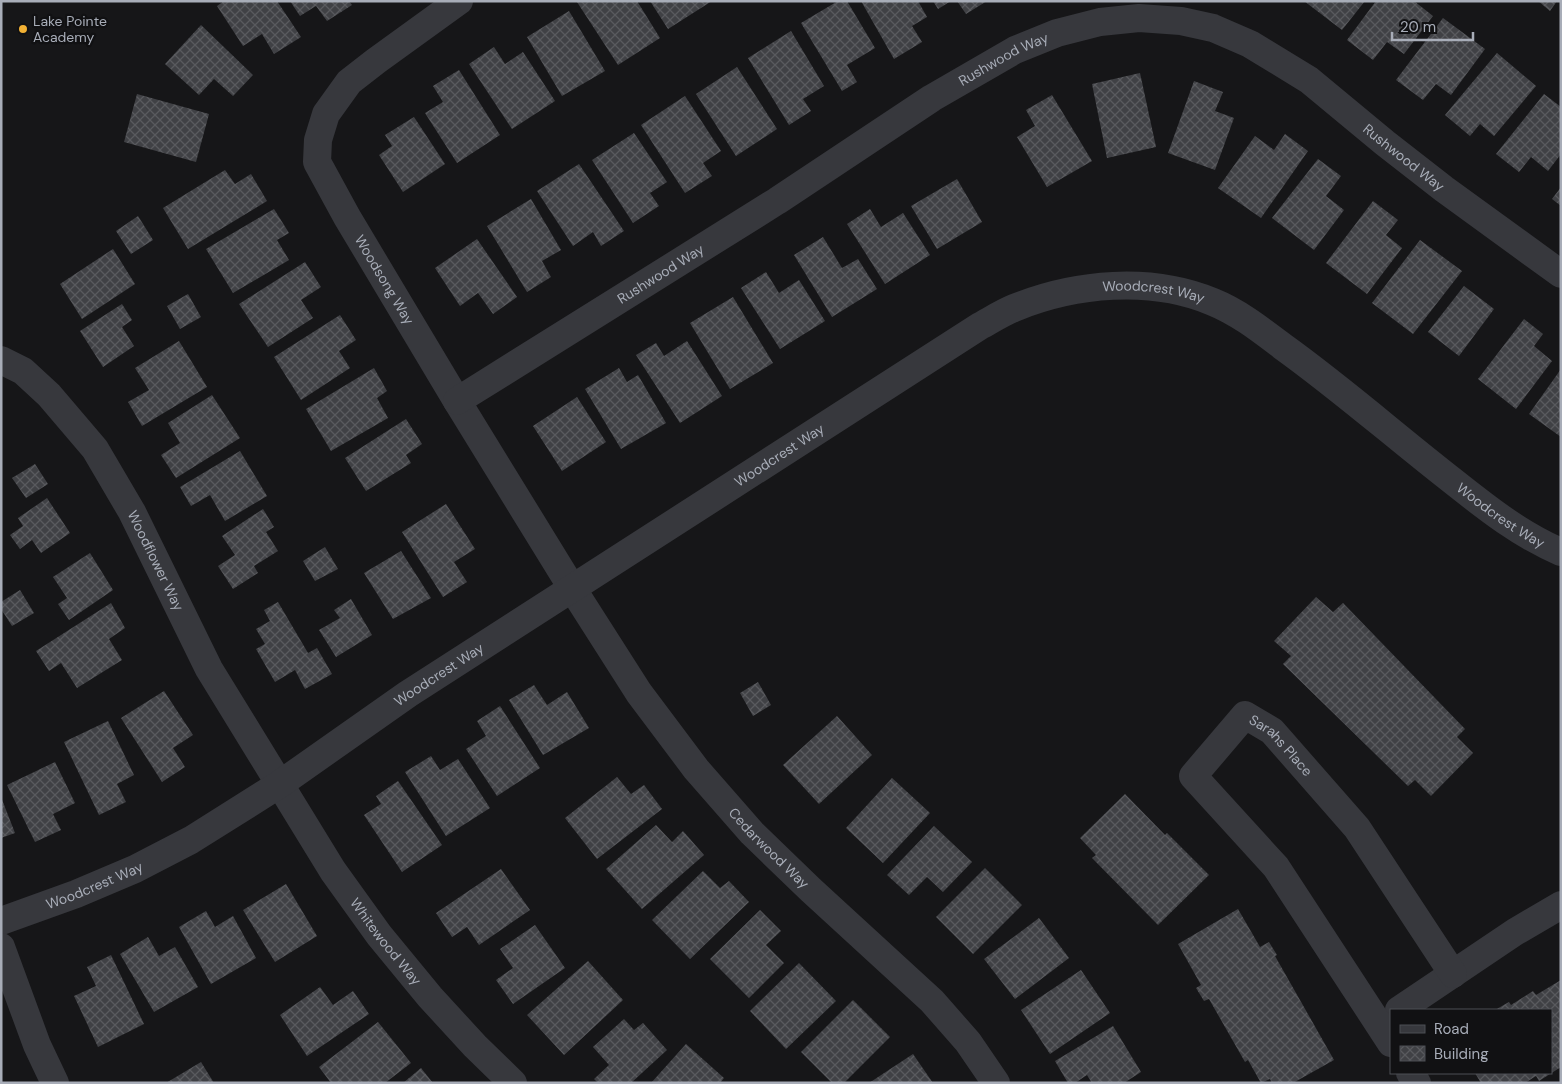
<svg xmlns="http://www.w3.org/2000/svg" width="1562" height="1084" viewBox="0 0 1562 1084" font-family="'DM Sans',sans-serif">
<defs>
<pattern id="building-cross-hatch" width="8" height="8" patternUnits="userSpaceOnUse" patternTransform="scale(1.25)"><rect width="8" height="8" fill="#404145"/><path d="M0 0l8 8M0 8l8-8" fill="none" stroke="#595a5e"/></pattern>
</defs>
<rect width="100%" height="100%" fill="#161618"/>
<path fill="url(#building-cross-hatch)" d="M224 1H277L301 37 274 54 262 34 243 46 217 6Z
M290 1H349L352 5 327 21 316 6 300 16Z
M579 1H637L660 38 618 65 577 2Z
M650 1H712L668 29Z
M838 1H847L875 48 847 65 857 82 842 91 801 23Z
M861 1H918L927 17 912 26 922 42 894 59Z
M933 1H951L938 9Z
M957 1H987L966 14Z
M1304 1H1365L1342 30Z
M1376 1H1414L1433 16 1404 54 1387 42 1373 60 1347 40Z
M1538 1H1557L1550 11Z
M569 11 605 71 562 96 527 37Z
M1443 18 1485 49 1451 95 1436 84 1423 100 1396 80Z
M201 25 253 75 233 96 214 79 199 95 165 64Z
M791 31 824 86 803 99 811 111 789 125 748 58Z
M494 47 505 64 523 52 555 101 512 129 469 64Z
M1497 53 1536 86 1494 136 1480 124 1470 136 1445 115Z
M737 67 777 129 736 156 696 94Z
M459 70 500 135 457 163 425 113 443 102 433 86Z
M1140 73 1156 147 1107 158 1092 84Z
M1194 81 1223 92 1215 111 1234 118 1215 170 1168 153Z
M137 94 209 114 196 162 124 142Z
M1544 94 1561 107V154L1548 171 1531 157 1519 172 1496 154Z
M1052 95 1092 161 1047 187 1017 137 1035 126 1026 110Z
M685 96 721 151 703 163 712 176 685 193 641 125Z
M414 117 445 164 403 192 379 155 392 146 385 135Z
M634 133 667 182 650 193 659 206 633 223 592 160Z
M1285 134 1308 151 1261 218 1218 188 1255 136 1274 150Z
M1318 159 1341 176 1326 196 1344 210 1314 250 1272 218Z
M579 164 624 231 601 246 593 232 573 246 537 191Z
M225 170 235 184 251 174 267 201 188 249 163 208Z
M957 179 982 222 937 249 911 206Z
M1561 187V206L1552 199Z
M531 199 561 250 542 261 551 277 527 292 487 226Z
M1373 201 1398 220 1386 235 1402 248 1367 294 1326 263Z
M274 209 289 233 277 240 289 260 233 293 206 249Z
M870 209 881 227 903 213 930 255 885 284 847 224Z
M138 216 153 240 131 254 116 231Z
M823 237 842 268 858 259 877 289 832 317 794 255Z
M477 239 517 297 493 314 478 293 460 306 435 268Z
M1420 240 1462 271 1413 334 1372 303Z
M113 249 135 284 82 319 60 284Z
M305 262 321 287 301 300 313 318 268 347 239 304Z
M766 272 779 293 799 280 825 321 780 349 741 288Z
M1464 286 1494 309 1459 356 1428 332Z
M188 294 201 317 180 329 167 306Z
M733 297 773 363 730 389 690 323Z
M122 304 132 320 122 327 134 346 103 367 80 331Z
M340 315 356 340 339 351 350 368 301 400 274 357Z
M1524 319 1543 334 1534 346 1552 361 1516 409 1478 379Z
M179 341 207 387 142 426 128 402 149 390 135 368Z
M687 341 722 396 680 423 636 355 656 343 664 356Z
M374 368 387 391 377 398 388 418 331 451 306 409Z
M619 368 627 382 638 375 666 423 621 449 585 389Z
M1561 369V437L1529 414Z
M212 395 240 438 176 478 161 455 180 443 168 423Z
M577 397 606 442 562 471 533 426Z
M406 419 422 444 406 455 411 463 366 491 345 458Z
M240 451 267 496 225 521 210 495 191 506 180 487Z
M35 464 48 484 26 498 12 478Z
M47 498 70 533 41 553 32 540 20 549 10 535 23 526 18 518Z
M446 504 475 549 454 562 467 582 443 597 402 532Z
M263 509 274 527 266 532 278 551 254 566 258 573 233 589 218 566 235 555 222 536Z
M325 547 338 569 315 581 303 561Z
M401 551 431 598 393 619 364 573Z
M90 553 113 590 69 620 58 604 67 598 53 577Z
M20 590 34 613 12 626 1 609V602Z
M1316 597 1333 612 1343 603 1465 729 1457 737 1473 753 1431 796 1415 780 1408 786 1283 664 1291 656 1274 641Z
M351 599 372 635 336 657 319 630 340 618 334 610Z
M278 602 308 653 317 648 332 674 305 689 295 670 275 682 256 649 265 644 256 629 270 621 264 610Z
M111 603 125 628 109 639 122 660 77 688 61 663 49 671 36 651Z
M758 682 771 705 753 716 740 693Z
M534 685 547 705 567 692 589 728 543 755 509 700Z
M164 691 193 735 173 748 185 767 162 782 121 718Z
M500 706 540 768 497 796 466 749 486 736 477 721Z
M837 716 872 755 819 804 783 765Z
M108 721 134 775 117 784 126 802 99 815 64 742Z
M431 756 440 770 458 759 490 808 446 836 405 772Z
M55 762 75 803 53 814 61 830 35 842 7 785Z
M617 777 631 794 644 785 662 809 597 859 565 818Z
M892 778 930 813 883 863 846 828Z
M398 781 442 845 402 872 364 815 381 804 376 796Z
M1125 794 1165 835 1167 833 1209 875 1158 925 1092 858 1096 855 1080 838Z
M1 797 15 833 1 838Z
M656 825 672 842 683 831 704 855 642 909 606 869Z
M934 826 972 862 943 892 927 877 909 895 887 875Z
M985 868 1022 905 973 954 936 917Z
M501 869 530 910 479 945 467 927 452 937 436 913Z
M703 871 720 888 729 881 749 902 690 959 652 920Z
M286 884 317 936 275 962 243 910Z
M1238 909 1260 947 1269 942 1277 955 1275 956 1334 1060 1293 1083H1272L1270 1079 1261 1083 1248 1060 1245 1062 1209 999 1204 1001 1196 988 1201 985 1178 944Z
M760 910 781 931 766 945 784 963 749 998 710 959Z
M206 911 215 927 233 916 256 958 211 984 179 927Z
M1039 918 1069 958 1015 999 984 959Z
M535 925 565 968 513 1004 496 980 513 968 500 949Z
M148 937 159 956 175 947 198 987 154 1012 120 954Z
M111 955 144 1024 98 1047 74 996 96 986 87 967Z
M588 961 623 1000 564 1055 527 1015Z
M799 963 836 1001 786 1049 750 1011Z
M1081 970 1110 1013 1050 1054 1021 1010Z
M1561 980V1067L1539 1081 1536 1076 1525 1083H1481L1475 1073H1551V1010H1495L1509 1002 1511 1005 1533 991 1536 995Z
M320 987 333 1005 353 991 369 1014 307 1056 280 1015Z
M853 1000 890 1037 844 1083H832L801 1052Z
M624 1019 634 1030 643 1023 667 1050 631 1083H598L594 1079 609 1065 593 1047Z
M378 1022 411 1063 385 1083H331L319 1067Z
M1113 1026 1141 1072 1124 1083H1092L1087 1075 1075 1083H1068L1055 1061Z
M686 1044 724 1078 720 1083H651Z
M913 1054 933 1083H869Z
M201 1062 214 1083H166Z
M421 1068 433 1083H403Z"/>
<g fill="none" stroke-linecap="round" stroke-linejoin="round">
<g stroke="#37383d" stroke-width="28">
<path id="s1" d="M459 1 376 61 349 82 326 114 318 140 317 162 347 217 457 401 572 588 639 693 696 769 752 833 811 890 932 1001 968 1042 996 1083"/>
<path id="s2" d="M1 360 23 371 49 395 95 449 132 512 209 669 333 871 379 935 430 997 475 1046 513 1083"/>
<path id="s3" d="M457 401 777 201 932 98 1015 50 1057 33 1100 22 1139 18 1181 21 1213 28 1250 44 1309 80 1385 143 1444 189 1561 274"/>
<path id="s4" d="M1 921 76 894 135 869 191 840 280 784 408 694 980 326C991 320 1002 313 1014 308 1075 283 1151 276 1213 302 1238 312 1261 330 1282 346 1342 389 1396 437 1454 482 1488 509 1521 535 1561 552"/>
<path d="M1 947 37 1045 55 1083"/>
<path d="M1399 1010 1515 932 1561 905"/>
<path id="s5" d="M1391 1043 1276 867 1193 776 1245 715 1272 731 1357 828 1453 974"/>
<path d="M1410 1073 1417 1083"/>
</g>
</g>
<circle fill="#f2b134" stroke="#111113" stroke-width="2" cx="23" cy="29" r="5"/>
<g text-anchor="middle" stroke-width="4.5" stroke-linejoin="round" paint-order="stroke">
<g font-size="14" fill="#a8adb8" stroke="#111113" text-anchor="start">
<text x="33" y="26">Lake Pointe<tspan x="33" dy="16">Academy</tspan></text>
</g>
<g font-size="14" fill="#a8adb8" stroke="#111113">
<text dy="5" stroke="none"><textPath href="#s3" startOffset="645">Rushwood Way</textPath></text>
<text dy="5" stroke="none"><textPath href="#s3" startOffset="1095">Rushwood Way</textPath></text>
<text dy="5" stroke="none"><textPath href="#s3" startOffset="240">Rushwood Way</textPath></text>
<text dy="5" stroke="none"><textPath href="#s1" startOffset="361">Woodsong Way</textPath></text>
<text dy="5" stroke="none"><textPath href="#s4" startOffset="1330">Woodcrest Way</textPath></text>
<text dy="5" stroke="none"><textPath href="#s4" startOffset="910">Woodcrest Way</textPath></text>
<text dy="5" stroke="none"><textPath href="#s4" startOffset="1750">Woodcrest Way</textPath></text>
<text dy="5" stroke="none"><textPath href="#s2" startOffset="258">Woodflower Way</textPath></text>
<text dy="5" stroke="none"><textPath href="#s4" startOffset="505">Woodcrest Way</textPath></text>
<text dy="5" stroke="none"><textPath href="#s5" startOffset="461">Sarahs Place</textPath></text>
<text dy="5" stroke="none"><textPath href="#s1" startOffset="1049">Cedarwood Way</textPath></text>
<text dy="5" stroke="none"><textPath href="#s4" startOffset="100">Woodcrest Way</textPath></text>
<text dy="5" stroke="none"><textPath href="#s2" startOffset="704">Whitewood Way</textPath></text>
</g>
</g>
<rect width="1562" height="1084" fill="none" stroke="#a8adb8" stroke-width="5"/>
<rect x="1390" y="1009" width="162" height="65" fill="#111113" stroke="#4d4f55"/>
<rect x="1400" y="1025" width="25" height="8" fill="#37383d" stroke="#4d4f55"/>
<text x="1434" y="1034" font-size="15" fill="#a8adb8">Road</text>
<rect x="1400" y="1046" width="25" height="15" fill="url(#building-cross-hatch)" stroke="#4d4f55"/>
<text x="1434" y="1059" font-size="15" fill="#a8adb8">Building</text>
<path d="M1392 32v8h81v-8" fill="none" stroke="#a8adb8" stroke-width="2.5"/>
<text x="1400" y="32" font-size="15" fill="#a8adb8" stroke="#111113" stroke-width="4" paint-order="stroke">20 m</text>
</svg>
